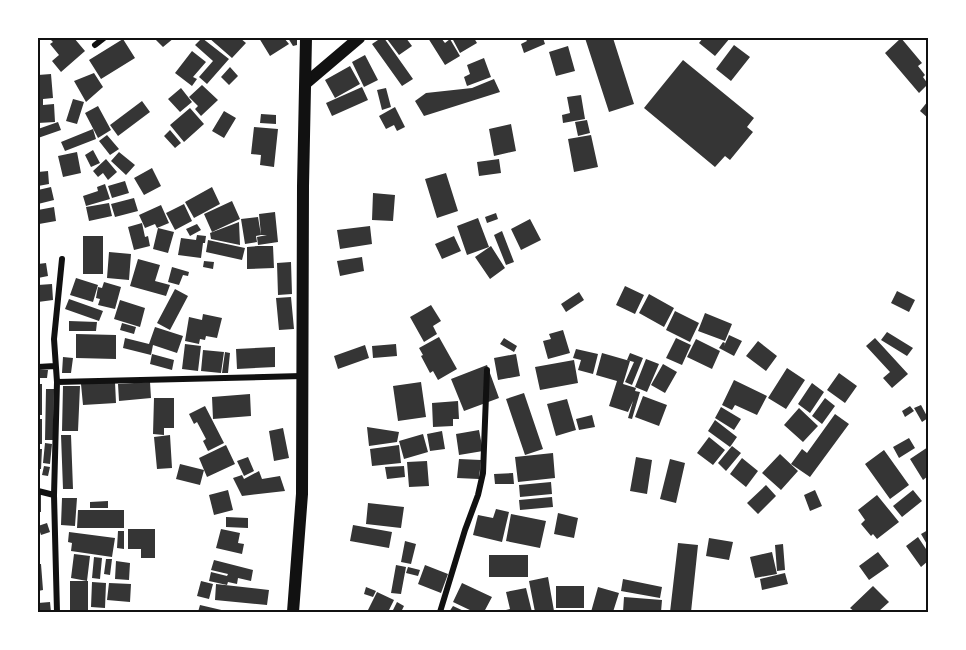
<svg xmlns="http://www.w3.org/2000/svg" width="966" height="650" viewBox="0 0 966 650" font-family="'Golos Text',sans-serif">
<rect width="100%" height="100%" fill="#fff"/>
<path fill="#353535" d="M49 38H74L85 51 61 72 52 61 59 55 50 44 53 42Z
M154 38H174L163 47Z
M202 38 229 59 207 84 199 77 213 61 195 45Z
M209 38H240L246 43 232 58Z
M259 38H284L289 44 270 56Z
M288 38H297V45L293 46Z
M381 38H384L413 79 402 86 372 44Z
M389 38H406L412 46 399 55 387 39Z
M428 38H441L445 43 450 39 460 56 445 65Z
M452 38H474L477 43 460 53Z
M525 38H543L545 44 524 53 521 44 527 41Z
M585 38H613L634 104 609 112Z
M703 38H730L715 56 699 43Z
M901 38 922 63 918 66 925 75 923 77 928 84 919 93 885 53Z
M123 39 135 58 101 79 89 60Z
M734 45 750 57 731 81 716 69Z
M568 46 575 71 556 76 549 52Z
M192 51 206 62 193 77 197 79 192 86 175 73Z
M365 55 378 80 364 87 352 62Z
M484 58 491 77 467 86 464 77 470 74 467 65Z
M683 60 754 118 747 127 753 132 730 160 725 156 715 167 644 108Z
M350 66 360 84 335 98 325 80Z
M230 67 238 76 229 85 221 77Z
M94 73 103 87 86 102 74 81Z
M51 74 53 98 43 99V105L54 104 55 122 38 123V75Z
M494 79 500 92 424 116 415 101 426 93 472 88Z
M202 85 218 100 201 116 195 109 198 106 189 97Z
M362 87 368 100 332 116 326 103Z
M181 88 192 102 180 112 168 99Z
M386 88 391 107 382 110 377 90Z
M581 95 585 119 563 123 562 115 570 113 567 97Z
M73 99 84 102 77 124 66 121Z
M142 101 150 112 118 136 110 125Z
M928 101V118L920 111Z
M98 106 111 130 98 138 85 113Z
M395 107 405 127 397 131 394 125 386 129 379 116Z
M190 108 204 124 184 142 170 125Z
M224 111 236 118 224 138 212 131Z
M261 114 276 115V124L260 123Z
M587 120 590 133 578 136 575 122Z
M58 122 61 130 38 138V129Z
M511 124 516 151 494 156 489 129Z
M254 127 278 129 274 167 260 165 261 155 251 154Z
M93 129 96 139 65 151 61 142Z
M170 130 181 143 175 148 164 136Z
M107 135 119 149 110 155 99 141Z
M591 135 598 167 574 172 568 139Z
M93 150 100 163 91 167 85 155Z
M77 152 81 173 63 177 58 156Z
M119 152 135 165 126 175 111 161Z
M106 159 117 172 108 180 103 173 98 177 93 171Z
M499 159 501 173 479 176 477 162Z
M152 168 161 186 144 195 134 178Z
M48 171 49 184 38 186V172Z
M446 173 458 211 437 218 425 179Z
M125 181 129 193 112 198 108 186Z
M105 184 110 199 86 206 83 196 98 191 97 187Z
M51 187 54 200 38 204V190Z
M212 187 220 204 194 218 185 202Z
M373 193 395 195 393 221 372 220Z
M134 198 138 211 115 217 111 204Z
M232 201 240 219 212 232 204 214Z
M109 203 112 216 89 221 86 207Z
M184 204 192 221 175 230 166 213Z
M161 205 169 223 157 228 155 224 145 228 139 215Z
M54 207 56 221 39 224 38 210Z
M275 212 278 242 258 245 257 237 267 235H261L259 214Z
M496 213 498 219 487 223 485 217Z
M258 217 261 235 256 236 257 242 245 244 241 219Z
M478 218 489 247 467 255 457 226Z
M530 219 541 240 521 250 511 229Z
M239 222 240 245 211 239 210 233Z
M142 223 145 237 148 236 150 246 134 250 128 227Z
M197 224 201 230 190 236 186 229Z
M370 226 372 244 340 249 337 230Z
M158 228 174 232 168 253 153 249Z
M502 231 514 262 506 265 494 235Z
M197 235 206 236 205 243H203L201 258 178 255 181 238 196 240Z
M83 236H103V274H83Z
M454 236 461 251 442 259 435 244Z
M208 240 245 248 242 260 206 252Z
M258 246H273L274 268 247 269V247Z
M491 246 505 268 490 279 475 257Z
M109 252 131 254 129 280 107 278Z
M362 257 364 271 340 276 337 261Z
M138 259 160 265 155 281 170 285 166 296 130 286Z
M204 261 214 262 213 269 203 267Z
M291 262 292 294 278 295 277 263Z
M46 263 48 276 38 278V264Z
M172 267 189 272 188 276 183 275 179 285 168 282Z
M76 278 98 285 93 302 70 295Z
M104 282 121 287 115 309 98 305 100 299 96 298 98 287 102 288Z
M52 284 53 300 38 302V285Z
M625 286 644 295 635 314 616 305Z
M175 289 188 296 170 330 157 323Z
M897 291 915 300 909 312 891 303Z
M579 292 584 300 566 312 561 304Z
M649 294 674 308 664 327 639 313Z
M291 297 294 329 279 330 276 298Z
M69 299 103 311 99 321 65 309Z
M120 300 145 308 140 327 114 319Z
M431 305 441 321 433 326 437 334 424 342 410 317Z
M675 311 699 323 690 342 666 330Z
M705 313 732 324 725 341 698 331Z
M203 314 222 318 217 338 206 336 205 340 200 339 199 344 185 341 189 317 202 320Z
M69 321 97 322 96 331H69Z
M122 323 136 327 134 334 120 330Z
M155 327 183 336 177 353 153 345 151 355 123 348 125 338 149 344Z
M563 330 570 353 548 359 543 341 551 339 549 334Z
M887 332 913 348 907 356 881 340Z
M76 334 116 335V359L76 358Z
M729 335 742 341 734 356 719 348 723 342 725 343 724 346Z
M439 337 457 369 438 380 433 371 430 373 421 356 423 355 419 348Z
M504 338 517 346 514 352 500 344Z
M676 338 691 345 682 365 666 358Z
M875 338 908 374 892 388 883 378 890 372 866 346Z
M696 339 720 351 712 369 687 357Z
M758 341 777 356 766 371 746 356Z
M185 344 201 346 198 371 182 369Z
M396 344 397 356 373 358 372 346Z
M365 345 369 358 338 369 334 356Z
M275 347V367L237 369 236 349Z
M576 349 598 354 593 374 578 370 581 360 573 358Z
M203 350 224 352 221 373 201 371Z
M225 352 230 353 228 373H222Z
M602 353 630 361 623 384 636 388 635 391 640 392 632 419 628 418 633 401 628 412 609 406 617 381 596 375Z
M630 353 643 358 632 385 625 382 634 362 627 360Z
M152 354 174 360 172 370 150 364Z
M516 354 520 376 498 380 494 358Z
M63 357 73 358 71 373H62Z
M646 359 659 364 647 392 635 387Z
M574 360 578 383 540 390 535 367Z
M663 364 677 372 665 393 651 385Z
M487 365 499 398 464 411 451 379Z
M787 368 805 380 786 409 768 398Z
M38 370H48L47 378H38Z
M839 373 857 386 845 403 827 390Z
M734 380 767 396 757 415 735 405 732 410 722 405Z
M115 382 116 403 83 405 81 384Z
M150 382 151 398 119 401 118 384Z
M421 382 426 417 398 421 393 386Z
M812 383 824 392 810 413 798 404Z
M38 384H42V415H38Z
M63 386H80L78 431H62Z
M46 389H54L53 440H45Z
M524 393 543 449 525 455 506 399Z
M250 394 251 416 213 419 212 397Z
M643 396 667 405 659 426 635 417Z
M154 398H174V428H164V435L153 434Z
M825 398 835 406 822 424 812 416Z
M567 399 576 430 556 436 547 404Z
M458 401 459 419H453V426L433 427 432 403Z
M921 405 928 418 922 422 914 408Z
M205 406 224 443 208 451 203 441 206 439 197 422 194 424 189 414Z
M910 406 914 411 905 417 902 411Z
M721 407 741 419 734 430 715 418Z
M799 408 818 426 803 442 784 425Z
M835 414 849 424 810 477 791 464 802 449 807 453Z
M592 415 595 427 579 430 576 419Z
M38 419H42V444H38Z
M715 420 737 437 730 447 708 431Z
M367 427 399 432 397 442 369 446Z
M283 428 289 458 274 461 269 431Z
M479 430 483 451 459 455 456 434Z
M442 431 445 449 430 451 427 434Z
M423 434 428 452 404 459 399 441Z
M61 435H71L73 489H63Z
M170 435 172 468 157 469 154 437Z
M709 437 725 450 713 465 697 453Z
M909 438 915 448 899 458 893 447Z
M45 443 52 444 50 464 43 463Z
M226 445 235 464 207 477 199 458Z
M399 445 401 463 372 466 370 449Z
M732 446 741 453 726 471 718 463Z
M928 447V476L923 480 910 459Z
M38 449H42L41 469H38Z
M884 450 909 485 890 499 865 464Z
M553 453 555 478 518 482 515 457Z
M780 454 798 471 781 490 762 473Z
M248 457 254 471 244 476 237 461Z
M636 457 652 460 647 494 630 491Z
M742 458 758 471 746 487 730 474Z
M459 459 481 460 479 479 457 478Z
M670 459 685 463 676 503 660 499Z
M427 461 429 486 409 487 407 462Z
M180 464 204 470 200 485 176 479Z
M44 466 50 467 48 476 42 475Z
M404 466 405 477 387 479 385 467Z
M259 471 262 479 280 476 285 491 242 496 233 478 242 475 244 479Z
M513 473 514 484H495L494 474Z
M551 482 552 494 520 497 519 485Z
M766 485 776 496 758 514 747 503Z
M228 490 233 510 214 515 209 495Z
M815 490 822 506 810 511 804 495Z
M913 490 922 501 902 517 893 506Z
M38 493H41V512H38Z
M877 495 899 522 877 539 873 534 871 536 861 524 865 520 858 510Z
M552 497 553 507 520 510 519 500Z
M62 498H77L75 526 61 525Z
M108 501V508H90V502Z
M368 503 404 507 401 528 366 524Z
M496 509 509 512 502 542 473 535 478 515 493 518Z
M78 510H124V528H77Z
M558 513 578 518 574 538 554 534Z
M511 514 546 521 540 548 506 541Z
M226 517 248 518V528L226 527Z
M47 523 50 532 41 535 38 526Z
M353 525 392 532 389 548 350 541Z
M128 529H155V558H141V549H128Z
M221 529 240 533 238 543 244 544 242 554 216 548Z
M928 530V546L921 534Z
M118 531H124V549L117 548Z
M69 532 115 538 112 557 71 551 72 543 68 542Z
M918 537 928 552V561L921 567 906 546Z
M709 538 733 542 729 560 706 556Z
M405 541 416 544 411 564 401 562Z
M678 543 698 545 691 612H670Z
M783 544 785 570 777 571 775 545Z
M772 552 777 574 755 578 750 557Z
M878 552 889 566 869 580 859 566Z
M74 554 90 556 87 581 71 578Z
M489 555H528V577H489Z
M94 557 102 558 100 579 92 578Z
M106 559H112L110 575 104 574Z
M214 560 253 570 251 581 238 578 237 584 228 582 227 585 209 581 211 572 227 576 228 574 211 570Z
M116 561 130 563 129 580 115 579Z
M38 564H41L43 590 38 591Z
M396 565 406 567 401 594 391 593Z
M425 565 448 574 441 593 418 584Z
M408 567 420 570 418 576 406 573Z
M785 573 788 584 762 590 760 579Z
M548 577 554 611 535 612 529 581Z
M623 579 662 587 660 598 621 591Z
M70 581H88V610H97V612H70Z
M201 581 213 584 209 599 197 596Z
M92 582 106 583 105 608 91 607Z
M109 583 131 584 130 602 107 600Z
M462 583 492 597 484 612H474L453 602Z
M216 584 269 590 267 605 215 600Z
M556 586H584V608H556Z
M873 586 889 602 878 612H855L850 608Z
M366 587 376 591 373 597 364 594Z
M598 587 619 593 613 612H591Z
M526 588 532 612H507L506 610 510 609 506 592Z
M377 592 394 600 388 612H367Z
M624 597 662 600 661 612H623Z
M50 602 51 612H38V603Z
M397 602 404 606 401 612H392Z
M200 605 230 612H198Z
M453 606 466 612H449Z"/>
<g fill="none" stroke-linecap="round" stroke-linejoin="round">
<path stroke="#111" stroke-width="6" d="M95 45 104 38
M38 367 55 366
M57 382 302 376
M38 491 54 495 57 612
M54 495 57 382 54 339 62 259
M440 612 465 530 478 495 483 473 487 370"/>
<path stroke="#111" stroke-width="12" d="M306 83 359 38"/>
<path stroke="#111" stroke-width="12" d="M293 612 302 494 303 186 306 38"/>
</g>
<rect width="966" height="650" fill="none" stroke="#ffffff" stroke-width="78"/>
<rect x="39" y="39" width="888" height="572" fill="none" stroke="#111" stroke-width="2"/>
</svg>
